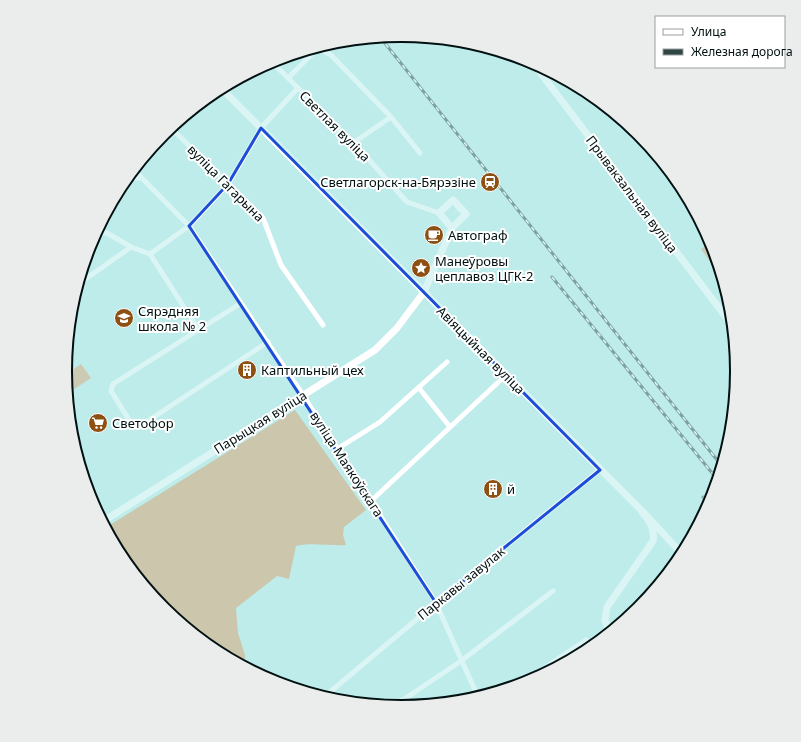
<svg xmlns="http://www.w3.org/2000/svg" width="801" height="742" viewBox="0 0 801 742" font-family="'Noto Sans',sans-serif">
<rect width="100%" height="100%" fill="#bdeceb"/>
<path fill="#dea06f" d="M711 242V243L721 277 701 249Z
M81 364 91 378 67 394 65 375Z"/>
<path fill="#dc9861" d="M295 410 366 510 344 527 343 535 346 545C332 546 309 542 296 546L289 579 277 576 236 608 238 633 245 655V667L214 650 163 608 121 557 105 528Z"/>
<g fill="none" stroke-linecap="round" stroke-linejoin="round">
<path stroke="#fff" stroke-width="5" d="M271 61 361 151 407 202 439 213
M288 78 318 48 331 55 391 117 420 153
M170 127 263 218 281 265 323 325
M353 143 391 117
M133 169 189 226 303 395 436 603 478 697
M127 178H141
M95 232 107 233 131 247 150 254 198 329
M150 254 189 226 228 184 261 128 298 88
M77 285 131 247
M241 303 113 384 111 391 133 426H140L268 342
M419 388 450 427
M337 449 380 422 447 362
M371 501 506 375
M522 683 586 640
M324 697 436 603 600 470
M394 706 461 661 553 591"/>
<path stroke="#fff" stroke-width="7" d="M533 63 732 325
M221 88 648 517 682 554"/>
<path stroke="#fff" stroke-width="7" d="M102 522 375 350 397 328 424 292 452 228 466 214 453 200 439 213 452 228
M609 632 605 620 607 607 653 541C655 528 650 522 642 512"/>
<g stroke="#2f4645" stroke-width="3">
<path id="rail" d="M380 37 721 465
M552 277 717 479
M703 497 710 502"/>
</g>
<use href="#rail" stroke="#fff" stroke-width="1.5" stroke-dasharray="4.5" stroke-linecap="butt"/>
</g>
<path d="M0 0H801V742H0ZM261 128 600 470 436 603 189 226 228 184Z" fill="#bdeceb" fill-opacity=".55" fill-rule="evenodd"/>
<path fill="none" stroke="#1d4ed8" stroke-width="3" stroke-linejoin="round" d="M261 128 600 470 436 603 189 226 228 184Z"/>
<defs>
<g id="station-disc" transform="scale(1)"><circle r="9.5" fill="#8d4f12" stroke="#fff"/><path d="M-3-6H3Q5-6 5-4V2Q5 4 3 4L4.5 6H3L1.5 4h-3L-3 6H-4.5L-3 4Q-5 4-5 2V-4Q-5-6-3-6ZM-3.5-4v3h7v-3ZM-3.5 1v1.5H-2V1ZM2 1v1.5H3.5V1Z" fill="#fff"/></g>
<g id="cafe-disc" transform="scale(1)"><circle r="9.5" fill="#8d4f12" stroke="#fff"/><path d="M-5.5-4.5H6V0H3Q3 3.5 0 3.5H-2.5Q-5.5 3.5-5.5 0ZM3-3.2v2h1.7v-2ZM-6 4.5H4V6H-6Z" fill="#fff"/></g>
<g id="sight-disc" transform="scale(1)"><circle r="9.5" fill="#8d4f12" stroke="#fff"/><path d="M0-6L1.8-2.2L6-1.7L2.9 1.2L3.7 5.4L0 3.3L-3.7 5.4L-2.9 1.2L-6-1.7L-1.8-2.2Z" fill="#fff"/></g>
<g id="school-disc" transform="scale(1)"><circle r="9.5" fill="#8d4f12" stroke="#fff"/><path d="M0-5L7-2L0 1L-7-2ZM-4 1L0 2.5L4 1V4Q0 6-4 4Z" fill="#fff"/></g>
<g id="building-disc" transform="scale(1)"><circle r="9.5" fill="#8d4f12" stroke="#fff"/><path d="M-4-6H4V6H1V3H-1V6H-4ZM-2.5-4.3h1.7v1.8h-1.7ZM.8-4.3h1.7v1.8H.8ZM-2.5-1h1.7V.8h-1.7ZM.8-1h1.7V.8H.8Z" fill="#fff"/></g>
<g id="supermarket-disc" transform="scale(1)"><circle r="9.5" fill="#8d4f12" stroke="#fff"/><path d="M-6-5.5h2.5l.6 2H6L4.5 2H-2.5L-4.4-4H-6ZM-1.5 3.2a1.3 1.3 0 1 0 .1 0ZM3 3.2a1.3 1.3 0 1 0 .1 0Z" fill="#fff"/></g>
</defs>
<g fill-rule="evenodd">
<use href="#station-disc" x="490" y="182"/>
<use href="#cafe-disc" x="434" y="235"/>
<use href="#sight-disc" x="421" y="268"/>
<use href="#school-disc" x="124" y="318"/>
<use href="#building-disc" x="247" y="370"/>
<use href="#supermarket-disc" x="98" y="423"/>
<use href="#building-disc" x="493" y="489"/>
</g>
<g text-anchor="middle" stroke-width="4" stroke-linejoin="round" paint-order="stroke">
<g font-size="13" fill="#011010" stroke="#fff">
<text transform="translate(335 126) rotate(45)" y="5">Светлая вуліца</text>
<text transform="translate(226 183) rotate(45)" y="5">вуліца Гагарына</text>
<text transform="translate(632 194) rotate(53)" y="5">Прывакзальная вуліца</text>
<text transform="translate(481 350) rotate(45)" y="5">Авіяцыйная вуліца</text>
<text transform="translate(260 422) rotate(-32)" y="5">Парыцкая вуліца</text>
<text transform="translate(347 464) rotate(57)" y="5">вуліца Маякоўскага</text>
<text transform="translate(461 583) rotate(-39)" y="5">Паркавы завулак</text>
</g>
<g font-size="13" fill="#011010" stroke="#fff" text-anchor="start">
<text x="476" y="187" text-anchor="end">Светлагорск-на-Бярэзіне</text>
<text x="448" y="240">Автограф</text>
<text x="435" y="266">Манеўровы<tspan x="435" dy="15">цеплавоз ЦГК-2</tspan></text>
<text x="138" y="316">Сярэдняя<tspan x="138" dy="15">школа № 2</tspan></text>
<text x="261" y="375">Каптильный цех</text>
<text x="112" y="428">Светофор</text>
<text x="507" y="494">й</text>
</g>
</g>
<path d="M0 0H801V742H0ZM72 371a329 329 0 1 1 658 0a329 329 0 1 1-658 0Z" fill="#ebecec" fill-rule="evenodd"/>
<path fill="none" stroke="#011010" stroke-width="2" d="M72 371a329 329 0 1 1 658 0a329 329 0 1 1-658 0Z"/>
<rect x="655" y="16" width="130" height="52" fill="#ffffff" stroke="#999f9f"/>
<rect x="663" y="29" width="20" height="6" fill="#ffffff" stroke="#999f9f"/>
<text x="691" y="36" font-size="12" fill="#011010">Улица</text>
<rect x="663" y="49" width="20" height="6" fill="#2f4645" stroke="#999f9f"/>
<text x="691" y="56" font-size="12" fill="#011010">Железная дорога</text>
</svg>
